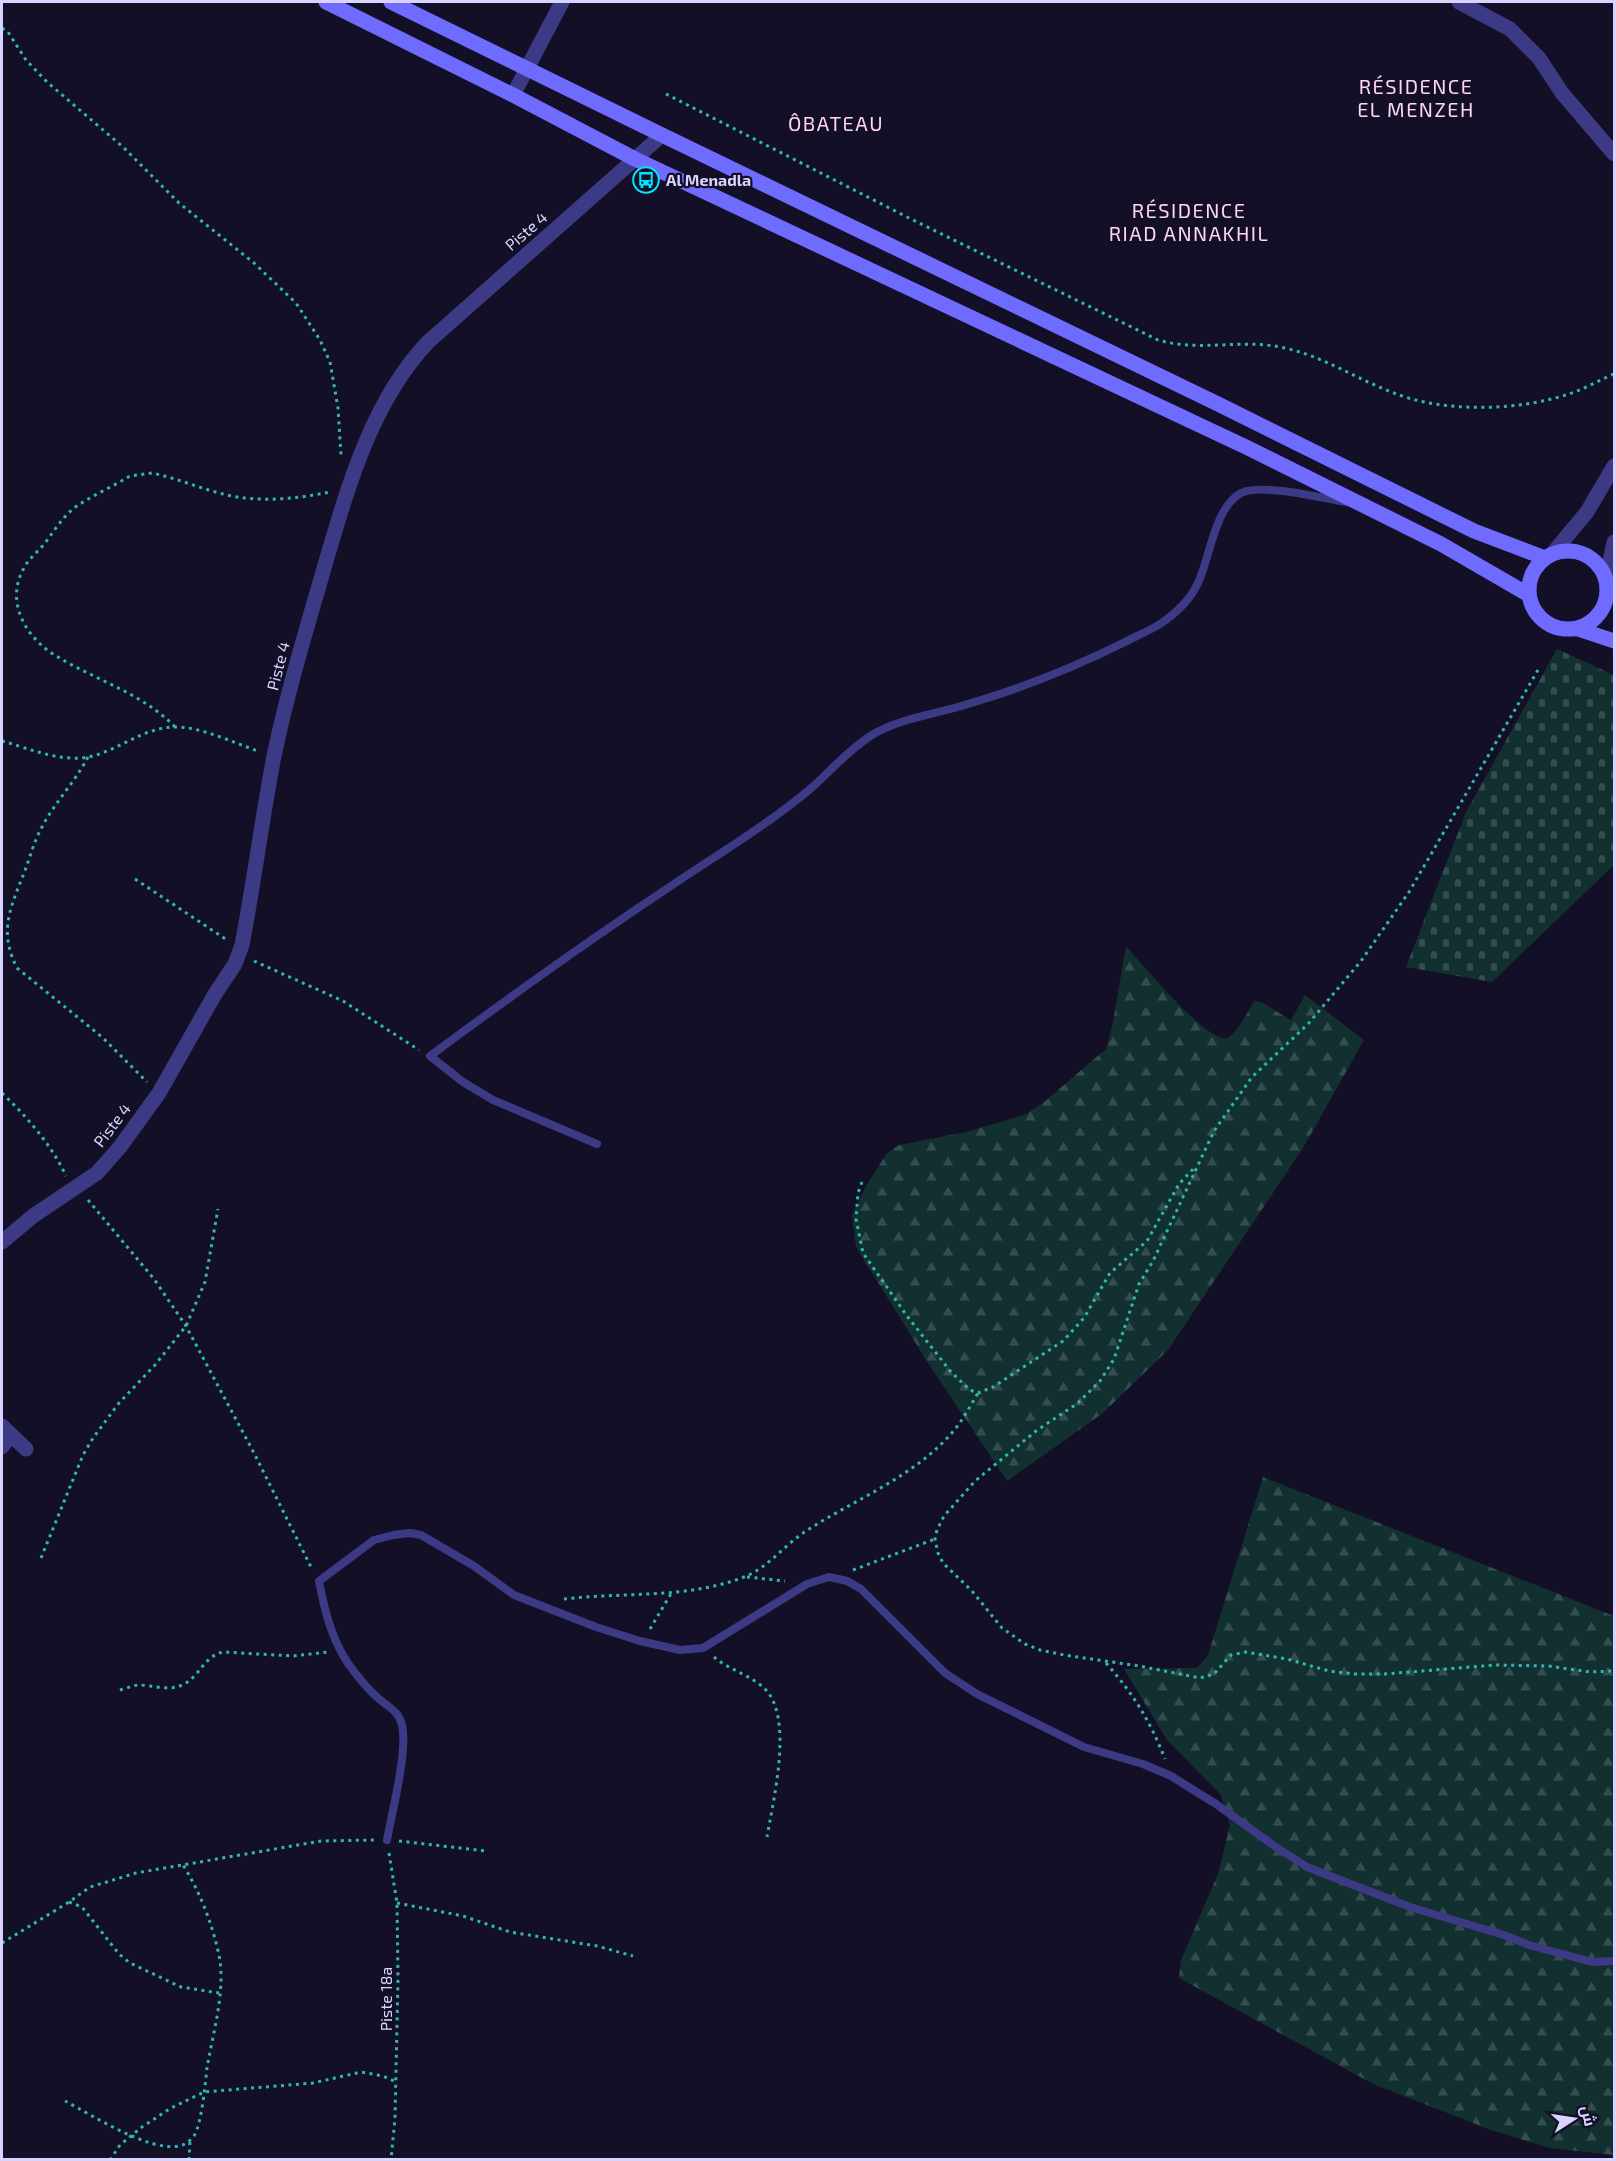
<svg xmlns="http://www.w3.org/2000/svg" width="1616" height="2161" viewBox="0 0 1616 2161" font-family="'Exo 2',Cairo,sans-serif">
<defs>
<pattern id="forest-firs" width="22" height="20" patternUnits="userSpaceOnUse" patternTransform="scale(1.5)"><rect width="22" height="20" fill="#12302f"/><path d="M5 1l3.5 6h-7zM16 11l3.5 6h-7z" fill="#344d4e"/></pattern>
<pattern id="cemetery-stones" width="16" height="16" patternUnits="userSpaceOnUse" patternTransform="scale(1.5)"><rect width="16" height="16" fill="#12302f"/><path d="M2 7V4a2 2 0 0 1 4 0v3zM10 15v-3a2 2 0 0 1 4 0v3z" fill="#344d4e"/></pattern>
</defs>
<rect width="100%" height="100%" fill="#130f26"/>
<path fill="url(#forest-firs)" d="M1126 946C1141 963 1207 1043 1227 1038 1236 1035 1249 1010 1254 1001L1261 1002 1291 1020 1305 995 1364 1040 1303 1148 1168 1350 1103 1413 1007 1481 928 1363 856 1247 852 1215 866 1186 887 1153 899 1145 966 1132 1024 1115 1043 1103 1101 1053 1106 1050 1113 1022Z
M1263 1477 1614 1616V2155L1549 2148 1491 2130 1373 2084 1179 1978 1181 1960 1218 1874 1230 1825 1221 1795 1167 1740 1124 1669 1197 1668 1208 1655Z"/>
<path fill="url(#cemetery-stones)" d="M1557 649 1614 675V865L1492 982 1406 967 1466 812Z"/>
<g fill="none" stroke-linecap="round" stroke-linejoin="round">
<path stroke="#2fb8b0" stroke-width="3" stroke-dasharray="3 4.5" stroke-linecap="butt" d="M2 28 8 32 26 60 47 82 123 147 179 203 254 263 296 303 320 340 330 362 338 408 341 455
M666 94 909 218 1158 340C1199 352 1240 339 1280 347 1322 355 1356 379 1394 393 1444 413 1517 411 1569 394 1585 389 1599 380 1614 374
M1538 670 1409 892 1361 961 1308 1024 1252 1077 1214 1131 1153 1261 1139 1284 1114 1359 1100 1381 1078 1403 1036 1431 975 1481 944 1516 937 1530 935 1539 938 1553 943 1563 972 1591 1002 1628 1025 1644 1040 1650 1064 1655 1139 1666 1200 1678 1214 1674 1231 1655 1246 1652 1287 1659 1329 1671 1355 1674H1385L1495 1665 1548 1666 1590 1672 1614 1671
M175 727C141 692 94 680 53 654 25 636 5 601 24 568 29 558 38 552 45 543 54 531 62 518 74 508 91 496 112 487 130 476L152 473C176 478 199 488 223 494 257 503 296 499 330 492
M2 741C31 749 66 765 96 755 123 747 144 728 174 727 199 726 234 743 258 751
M88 757C75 782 55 802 42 827 33 843 29 862 22 878 8 913 0 934 17 968L102 1037 147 1082
M135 879 227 940
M254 961 343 1001 419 1050
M2 1093C27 1117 51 1144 66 1176
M862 1182 858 1193 856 1219 863 1253 907 1316 951 1372 970 1390 978 1393 993 1387 1063 1341 1084 1318 1110 1273 1147 1241 1179 1184 1196 1166
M88 1200 154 1279 186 1326 254 1453 312 1569
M41 1558 83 1455 93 1438 119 1403 155 1365 186 1326 205 1282 218 1209
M853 1570 935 1539
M747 1577 785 1581
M564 1599C623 1592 688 1599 744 1577 767 1568 783 1547 803 1533 854 1499 921 1475 959 1424 966 1414 972 1403 978 1393
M650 1629 672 1592
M714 1657C729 1670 751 1675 765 1689 794 1718 773 1801 767 1837
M1106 1663C1134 1695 1149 1719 1165 1759
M120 1690C126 1688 132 1686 138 1685 153 1685 171 1692 184 1684 200 1676 204 1656 223 1652L293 1656 328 1652
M399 1841 486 1851
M389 1853 397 1903 398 1979 395 2118 391 2160
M69 1902 82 1907 119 1954 130 1963 181 1987 219 1993
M397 1903 463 1916 510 1932 597 1946 633 1956
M2 1943 69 1902 90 1887 136 1873 321 1841 374 1840
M65 2101C92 2115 149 2152 179 2146 185 2145 190 2141 194 2136 202 2122 205 2085 207 2068 213 2032 226 1991 219 1955 212 1923 200 1892 183 1865
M110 2160 120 2145 142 2127 171 2108 204 2092 313 2083 361 2072 383 2076 396 2082
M189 2160 190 2141"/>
<path stroke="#3d3a85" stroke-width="8" d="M597 1144 493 1100 463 1082 430 1056C507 999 585 943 665 890 694 870 725 851 754 831 776 816 797 801 817 783 834 767 851 748 872 735 900 718 937 714 968 704 1022 688 1075 667 1125 642 1136 636 1149 631 1160 624 1175 614 1190 600 1198 583 1210 558 1214 508 1241 493 1261 483 1323 498 1346 502
M387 1840C392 1812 408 1751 402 1725 399 1711 388 1707 378 1698 370 1691 363 1683 356 1674 334 1648 325 1614 319 1581L374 1540 393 1535 410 1533 421 1535 474 1566 514 1595 596 1627 640 1641 680 1650 703 1648 807 1584 829 1577 847 1581 861 1589 945 1673 977 1694 1084 1747 1143 1764 1171 1776 1216 1804 1273 1845 1307 1867 1410 1907 1504 1935 1529 1945 1592 1962 1614 1961"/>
<path stroke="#3d3a85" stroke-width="15" d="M1459 2 1510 29 1539 58 1562 93 1614 154
M513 95 562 2
M2 1242 33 1216 97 1173 120 1147 159 1093 215 994 235 964 242 945C254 882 262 819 274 756 288 689 308 624 327 558 349 483 373 400 428 342L662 135
M2 1426 26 1449
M2 1447 10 1435"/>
<path stroke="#3d3a85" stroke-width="15" d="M1552 554 1587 512 1614 466
M1606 580 1614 542"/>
<path stroke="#6f6bff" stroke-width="15" d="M326 2 513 95 635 159 1246 447 1441 544 1529 595
M391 2 662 135 1218 404 1474 531 1545 558
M1529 590a39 39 0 1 1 78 0a39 39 0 1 1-78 0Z
M1578 629 1614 641"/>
</g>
<defs>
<g id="bus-ring" transform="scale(1.35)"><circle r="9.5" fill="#130f26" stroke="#00e5ff" stroke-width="1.5"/><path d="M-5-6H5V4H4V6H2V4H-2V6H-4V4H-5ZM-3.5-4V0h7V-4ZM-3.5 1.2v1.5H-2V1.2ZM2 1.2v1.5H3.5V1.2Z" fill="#00e5ff"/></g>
</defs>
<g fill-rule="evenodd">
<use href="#bus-ring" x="646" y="180"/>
</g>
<g text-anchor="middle" stroke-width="4.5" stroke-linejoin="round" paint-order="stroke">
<g font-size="16" font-weight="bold" fill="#d9d4ff" stroke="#130f26" text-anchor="start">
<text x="666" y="186">Al Menadla</text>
</g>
<g font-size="16" fill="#d9d4ff" stroke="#130f26">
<text transform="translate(526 231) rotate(-41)" y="6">Piste 4</text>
<text transform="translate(278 666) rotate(-76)" y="6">Piste 4</text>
<text transform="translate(112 1125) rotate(-53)" y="6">Piste 4</text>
<text transform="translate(386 1999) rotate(-90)" y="6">Piste 18a</text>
</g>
<g font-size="20" letter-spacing="1.5" fill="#ffd6f0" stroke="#130f26">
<text x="1416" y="94">RÉSIDENCE<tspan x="1416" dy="23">EL MENZEH</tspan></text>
<text x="836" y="131">ÔBATEAU</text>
<text x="1189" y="218">RÉSIDENCE<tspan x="1189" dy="23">RIAD ANNAKHIL</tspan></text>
</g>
</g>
<rect width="1616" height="2161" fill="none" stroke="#d9d4ff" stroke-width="6"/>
<g transform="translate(1574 2119) rotate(78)" stroke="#130f26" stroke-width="4.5" paint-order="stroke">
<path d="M0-4.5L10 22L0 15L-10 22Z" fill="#d9d4ff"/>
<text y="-9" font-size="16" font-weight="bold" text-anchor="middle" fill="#d9d4ff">ش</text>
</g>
</svg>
